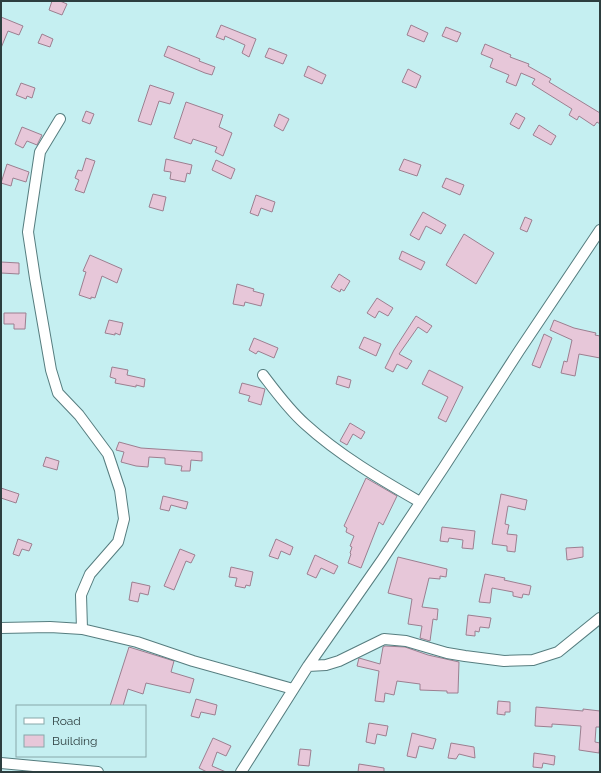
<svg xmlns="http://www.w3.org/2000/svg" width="601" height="773" viewBox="0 0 601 773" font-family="Raleway,sans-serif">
<rect width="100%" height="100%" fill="#c5eff1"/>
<path fill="#e7c7d9" stroke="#9c7f90" d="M52 1H60L67 4 62 15 49 10Z
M1 17 23 26 19 35 8 31 1 48Z
M221 25 256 39 249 57 242 53 245 45 225 36 224 40 216 37Z
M411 25 428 33 424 42 407 35Z
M446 27 461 33 457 42 442 36Z
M42 34 53 39 50 47 38 43Z
M485 44 511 55 510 57 529 64 528 66 551 79 549 82 600 113V124L597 122 594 126 579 116 577 120 569 115 572 109 532 84 535 79 521 73 516 86 506 82 509 75 490 67 493 59 481 54Z
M168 46 200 59 199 61 215 67 212 75 205 73 164 56Z
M269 48 287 55 283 64 265 57Z
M308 66 326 75 322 84 304 76Z
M408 69 421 76 416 88 402 82Z
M21 83 35 88 32 98 27 96 26 99 16 95Z
M150 85 174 93 170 104 159 101 151 125 138 121Z
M186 102 223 115 219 127 232 133 223 156 215 152 217 147 193 139 191 144 174 138Z
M86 111 94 114 90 124 82 121Z
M516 113 525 118 519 129 510 124Z
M279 114 289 119 283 131 274 126Z
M539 125 556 136 551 145 533 135Z
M22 127 42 135 37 145 27 141 23 148 15 144Z
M86 158 95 161 84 193 75 190 79 180 75 178 78 170 82 171Z
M166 159 192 165 190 174 187 173 185 182 170 179 171 172 164 171Z
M404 159 421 165 417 176 399 170Z
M216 160 235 169 231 179 212 170Z
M7 164 29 172 26 182 13 178 11 186 1 183Z
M446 178 464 185 460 195 442 187Z
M153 194 166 197 163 211 149 207Z
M256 195 275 202 272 212 261 208 258 216 250 213Z
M423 212 446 225 441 234 426 226 419 240 410 235Z
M525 217 532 220 527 232 520 229Z
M464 234 494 253 476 284 446 265Z
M402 251 425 262 421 270 399 259Z
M90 255 122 269 117 283 102 276 95 298 91 297V299L79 295 86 272 83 271Z
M1 262 19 263V274L1 273Z
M339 274 350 281 344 291 341 289 340 292 331 287Z
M237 284 254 289 253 291 264 294 261 306 245 302 244 306 233 304Z
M377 298 393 308 388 316 379 311 375 318 367 313Z
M4 313H26L25 329H14V324H4Z
M416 316 432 326 427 333 418 327 399 354 412 361 407 369 397 364 393 372 385 368 394 350Z
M109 320 123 323 120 335 115 333V335L105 333Z
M554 320 574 328 596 333 595 335 600 336V358L579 354 575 376 561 373 564 361 567 362 572 340 550 330Z
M544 334 552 338 540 368 532 365Z
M364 337 381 344 376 356 359 348Z
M254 338 278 348 274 358 258 351 256 354 249 350Z
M112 367 128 370 127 375 145 379 144 387 136 385V387L115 383 116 379 110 377Z
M429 370 463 387 446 422 438 418 448 397 422 384Z
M338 376 351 380 349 388 336 384Z
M242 383 265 389 261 405 248 401 250 396 239 393Z
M350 423 365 432 361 439 353 434 347 445 340 441Z
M119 442 141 448 202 452V461L191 460 190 471H181L182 466 165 464V458L149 457 148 467 136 466 121 462 124 452 116 450Z
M46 457 59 461 57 470 43 466Z
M366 478 397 496 383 525 379 522 361 568 348 563 351 554 350 553 352 547 350 546 354 536 346 532 347 528 344 526Z
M1 488 19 494 16 503 1 498Z
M501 494 527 500 525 510 508 506 505 524 509 525 507 534 517 535 515 552 507 551V546L492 544Z
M163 496 188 502 186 509 171 505 169 511 160 509Z
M442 527 475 531 473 549 462 548 463 540 449 538 448 542 440 541Z
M18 539 32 544 29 551 22 549 19 556 13 554Z
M276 539 293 547 290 555 281 551 278 559 269 556Z
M583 547V557L567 560 566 548Z
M180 549 195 555 191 563 186 561 174 590 164 586Z
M315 555 338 566 334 574 321 568 316 578 307 574Z
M398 557 447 569 446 577 440 576V579L429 578 422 607 438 609 437 620 433 619 430 641 420 638 422 626 408 624 412 599 388 593Z
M231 567 253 572 250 586 246 585 245 588 235 586 237 578 229 577Z
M485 574 505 578 504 580 531 586 529 595 523 594 522 598 513 596V592L492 588 490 603 479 602Z
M132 582 150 586 148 595 140 593 138 602 129 600Z
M468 615 491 618 489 628 480 627 479 632 475 631V636L466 635Z
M385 646 405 647 428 655 459 662 458 693H447V691L420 690V684L397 681 394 695 385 693 384 702 375 701 379 671 357 666 359 658 380 664 383 647Z
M129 647 174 661 171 672 194 679 190 693 146 683 143 694 128 689 123 706H110Z
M196 699 217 705 215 715 201 712 199 718 191 716Z
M498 701 510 702V712H505V715L497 714Z
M536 707 583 711V709L600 711V727H596L595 742 600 743 599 753 579 750 581 726 552 724V727L535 726Z
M369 723 388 726 386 736 377 734 375 744 366 742Z
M412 733 436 739 433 749 419 746 416 758 407 756Z
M213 738 231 746 226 756 217 752 212 766 226 772H207L199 768Z
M451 743 474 747 475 758 459 754 456 759 448 758Z
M300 749 311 750 309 766 298 765Z
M534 753 555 756 554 765 543 763 542 768 533 767Z
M359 764 384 768V772H358Z"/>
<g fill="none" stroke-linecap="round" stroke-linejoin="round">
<g stroke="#567d7f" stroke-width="12">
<path id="minor" d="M60 119 40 152 28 232 35 278 51 370 58 393 79 415 108 454 120 490 124 519 118 542 90 574 81 595 82 629
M263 375C276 392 289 410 305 424 339 455 380 479 420 502
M1 628 50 627 82 629 137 642 193 661 293 689
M308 666 326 665 339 661 384 639 406 641 447 653 465 656 504 661 533 660 558 652 600 618
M1 763 98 772
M241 772 308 666 382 560 444 467 519 351 600 230"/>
</g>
<use href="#minor" stroke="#fff" stroke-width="10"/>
</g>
<rect width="601" height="773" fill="none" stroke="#2d3e3f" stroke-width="4"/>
<rect x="16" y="705" width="130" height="52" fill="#c5eff1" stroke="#88a8aa"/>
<rect x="24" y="718" width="20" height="6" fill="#ffffff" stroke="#88a8aa"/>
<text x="52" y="725" font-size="12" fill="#2d3e3f">Road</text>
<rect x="24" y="735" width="20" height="12" fill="#e7c7d9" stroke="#88a8aa"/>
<text x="52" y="745" font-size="12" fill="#2d3e3f">Building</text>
</svg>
